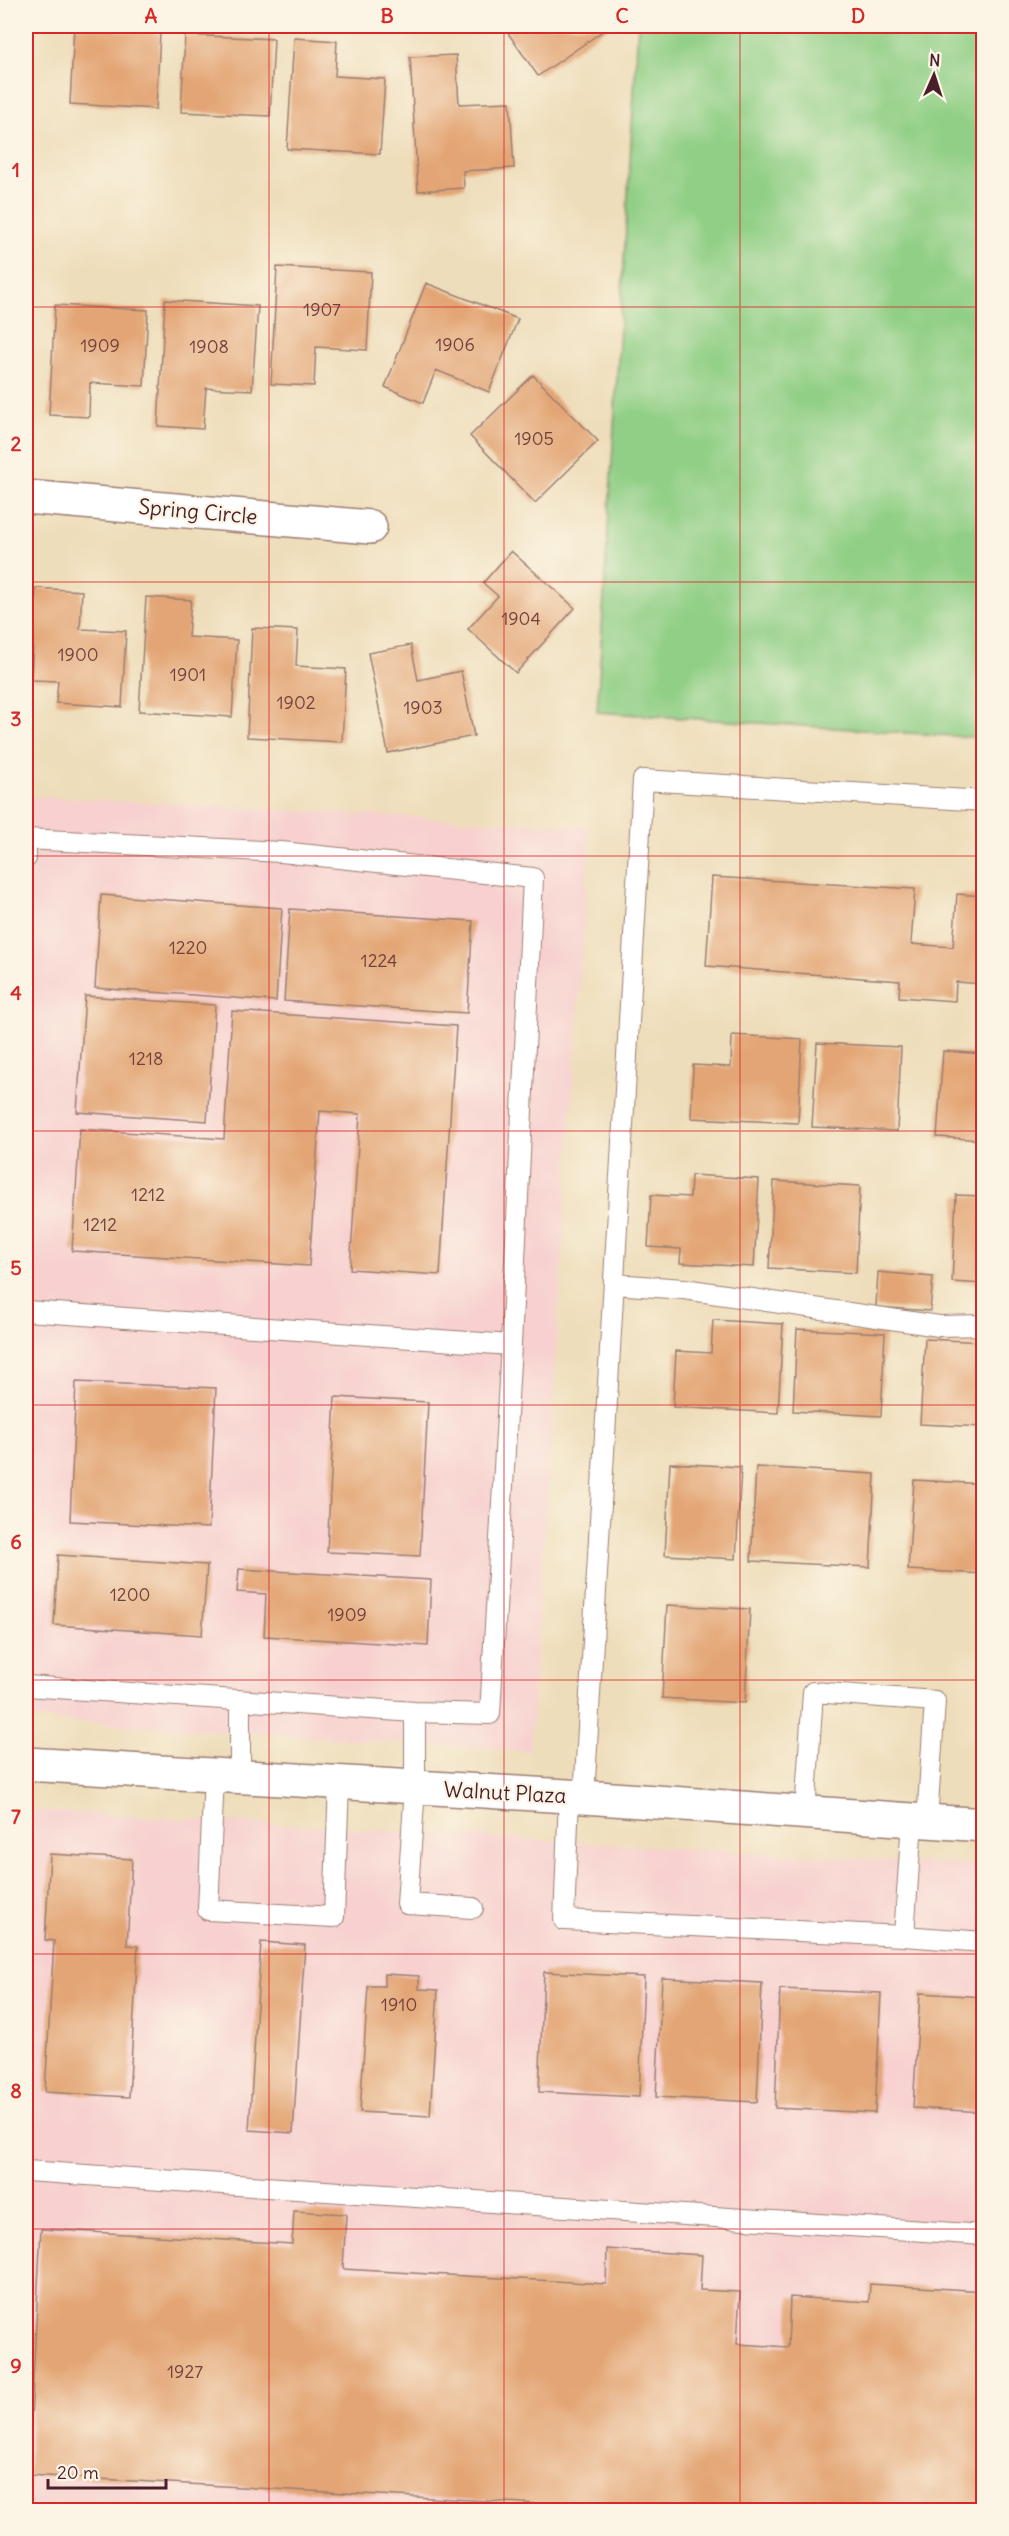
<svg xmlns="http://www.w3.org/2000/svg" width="1009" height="2536" viewBox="0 0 1009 2536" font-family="Delius,sans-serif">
<rect width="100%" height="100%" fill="#fcf5e5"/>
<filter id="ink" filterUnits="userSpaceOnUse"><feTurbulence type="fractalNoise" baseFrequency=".0167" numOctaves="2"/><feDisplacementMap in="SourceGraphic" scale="12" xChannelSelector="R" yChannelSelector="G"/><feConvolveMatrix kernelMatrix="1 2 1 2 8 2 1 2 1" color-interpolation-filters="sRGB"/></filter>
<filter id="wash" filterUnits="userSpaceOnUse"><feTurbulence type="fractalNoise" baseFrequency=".008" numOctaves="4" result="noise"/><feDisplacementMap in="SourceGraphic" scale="24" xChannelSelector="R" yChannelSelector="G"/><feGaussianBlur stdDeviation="1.35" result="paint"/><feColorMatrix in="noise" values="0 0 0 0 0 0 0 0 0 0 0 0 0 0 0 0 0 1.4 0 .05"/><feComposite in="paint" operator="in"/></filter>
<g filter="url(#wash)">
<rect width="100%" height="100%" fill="#eeddba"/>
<path fill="#f7d0cf" d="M26 796 590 827 530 1751 26 1718Z
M26 1810 983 1866V2510H26Z"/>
<path fill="#91cf86" stroke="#6e7758" stroke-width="1.5" d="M638 26H983V738L597 712Z"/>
<g id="blocks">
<path fill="#e3a575" d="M74 26H119L118 31 160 33 156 109 70 104Z
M503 26H610L538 76Z
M185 35 274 39 270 116 181 112Z
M294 38 337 41 335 76 385 79 380 154 287 149Z
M456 55 459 104 510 102 514 168 463 171 464 188 418 191 410 57Z
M277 267 371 272 367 350 316 347 314 386 271 384Z
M426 283 518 319 489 392 436 370 423 403 385 387Z
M165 300 258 306 252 390 206 388 203 429 158 426Z
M55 305 148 310 144 386 90 383 89 417 49 415Z
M533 375 598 441 535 503 470 436Z
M511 551 575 608 516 673 468 629 498 596 483 583Z
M36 588 82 591 80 629 126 631 122 707 56 703 58 681 31 680Z
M146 597 191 600 188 637 237 640 232 717 139 711Z
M252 628 298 630 296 666 346 669 342 742 247 737Z
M411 645 418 680 461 671 474 736 388 753 368 653Z
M712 877 915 889 911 944 953 947 957 894 984 896V984L956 982 955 1001 899 997 900 981 706 966Z
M101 895 282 908 276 1001 95 988Z
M290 909 473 921 467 1013 284 1001Z
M85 996 215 1005 207 1121 77 1112Z
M232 1011 456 1026 440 1275 350 1269 360 1114 320 1111 309 1266 72 1251 80 1129 224 1139Z
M732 1035 802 1039 798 1123 691 1118 693 1065 731 1067Z
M817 1043 901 1047 897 1131 812 1127Z
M943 1051 984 1054V1140L937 1137Z
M691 1175 759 1179 754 1267 680 1263 681 1249 648 1247 651 1195 690 1197Z
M774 1181 860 1186 856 1273 769 1268Z
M956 1195 984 1196V1284L952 1282Z
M878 1272 933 1277 930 1311 876 1307Z
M713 1320 783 1324 778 1413 673 1407 676 1351 711 1353Z
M797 1329 885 1333 881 1416 793 1411Z
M925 1339 984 1342V1427L920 1424Z
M76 1382 216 1388 209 1528 70 1521Z
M335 1397 428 1402 420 1556 327 1552Z
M670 1463 741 1467 736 1559 665 1555Z
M756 1467 875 1474 870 1567 751 1561Z
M914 1480 984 1484V1574L908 1570Z
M58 1555 207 1565 202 1635 54 1625Z
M239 1569 431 1580 428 1646 264 1636 266 1594 237 1592Z
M667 1605 750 1609 745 1703 662 1698Z
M50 1854 132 1859 127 1945 138 1946 129 2097 45 2092 54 1941 45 1940Z
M261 1942 305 1945 293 2133 249 2130Z
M544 1972 644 1977 639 2097 539 2092Z
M384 1974 419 1976V1989L438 1990 430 2116 360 2112 368 1986H384Z
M662 1978 762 1983 757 2102 656 2097Z
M780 1989 881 1993 875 2113 775 2108Z
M920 1993 984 1997V2112L913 2108Z
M294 2211 346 2214 343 2269 606 2284 607 2249 702 2255 700 2290 740 2292 737 2344 788 2347 790 2297 869 2302 870 2284 984 2291V2510H647L28 2475 41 2229 292 2244Z"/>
</g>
</g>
<g filter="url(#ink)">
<use href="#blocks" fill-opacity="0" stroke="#9c7e72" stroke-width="1.5"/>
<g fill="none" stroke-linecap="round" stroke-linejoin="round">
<g stroke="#9c7e72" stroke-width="22">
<path id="service" d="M26 858V839L281 852 533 878 511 1345 26 1311
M614 1284 684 1289 939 1326 984 1325
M26 1686 415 1712 490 1714 511 1345
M415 1712V1787L407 1904 473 1908
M214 1775 208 1910 334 1917 339 1783
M240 1777V1702
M569 1797 564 1920 904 1936
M584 1797 643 780 984 801
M805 1813 813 1692 935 1701 927 1821
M912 1821 904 1936 984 1942
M26 2171 984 2235"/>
</g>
<g stroke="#9c7e72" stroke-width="36">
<path id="minor" d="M26 497 370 527
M26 1764 584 1797 984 1825"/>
</g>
<use href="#service" stroke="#fff" stroke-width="20"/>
<use href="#minor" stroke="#fff" stroke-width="33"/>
</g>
</g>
<path fill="none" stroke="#d62828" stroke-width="1.5" stroke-opacity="0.55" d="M269 26V2510M504 26V2510M740 26V2510M26 307H984M26 582H984M26 856H984M26 1131H984M26 1405H984M26 1680H984M26 1954H984M26 2229H984"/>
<g text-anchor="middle" stroke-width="4.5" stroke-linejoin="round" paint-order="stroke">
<g font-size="18" fill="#70403e">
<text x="322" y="316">1907</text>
<text x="455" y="351">1906</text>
<text x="100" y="352">1909</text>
<text x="209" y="353">1908</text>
<text x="534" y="445">1905</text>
<text x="521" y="625">1904</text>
<text x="78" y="661">1900</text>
<text x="188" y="681">1901</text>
<text x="296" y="709">1902</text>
<text x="423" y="714">1903</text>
<text x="188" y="954">1220</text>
<text x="379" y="967">1224</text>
<text x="146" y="1065">1218</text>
<text x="148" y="1201">1212</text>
<text x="100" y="1231">1212</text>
<text x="130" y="1601">1200</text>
<text x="347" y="1621">1909</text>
<text x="399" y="2011">1910</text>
<text x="185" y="2378">1927</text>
</g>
<g font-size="21" fill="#4a1f2b" stroke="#fcf5e5">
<text transform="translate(198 512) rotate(5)" y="7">Spring Circle</text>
<text transform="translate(505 1793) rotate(3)" y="7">Walnut Plaza</text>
</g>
</g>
<rect width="1009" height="2536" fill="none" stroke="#fcf5e5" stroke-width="66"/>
<g transform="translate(934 75) rotate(3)" stroke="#fcf5e5" stroke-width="4.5" paint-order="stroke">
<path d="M0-4.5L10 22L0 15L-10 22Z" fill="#4a1f2b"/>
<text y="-9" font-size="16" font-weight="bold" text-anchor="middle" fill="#4a1f2b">N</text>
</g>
<path d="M48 2479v9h118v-9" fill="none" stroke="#4a1f2b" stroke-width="3"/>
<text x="57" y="2479" font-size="18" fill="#4a1f2b" stroke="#fcf5e5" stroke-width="4.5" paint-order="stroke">20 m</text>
<rect x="33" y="33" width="943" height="2470" fill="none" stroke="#d62828" stroke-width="2"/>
<g font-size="20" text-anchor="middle" font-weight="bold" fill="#d62828">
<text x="151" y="23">A</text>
<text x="387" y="23">B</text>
<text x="622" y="23">C</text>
<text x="858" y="23">D</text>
<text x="16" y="177">1</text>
<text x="16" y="451">2</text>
<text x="16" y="726">3</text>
<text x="16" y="1000">4</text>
<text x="16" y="1275">5</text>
<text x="16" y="1549">6</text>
<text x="16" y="1824">7</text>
<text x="16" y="2098">8</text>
<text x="16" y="2373">9</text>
</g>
</svg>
